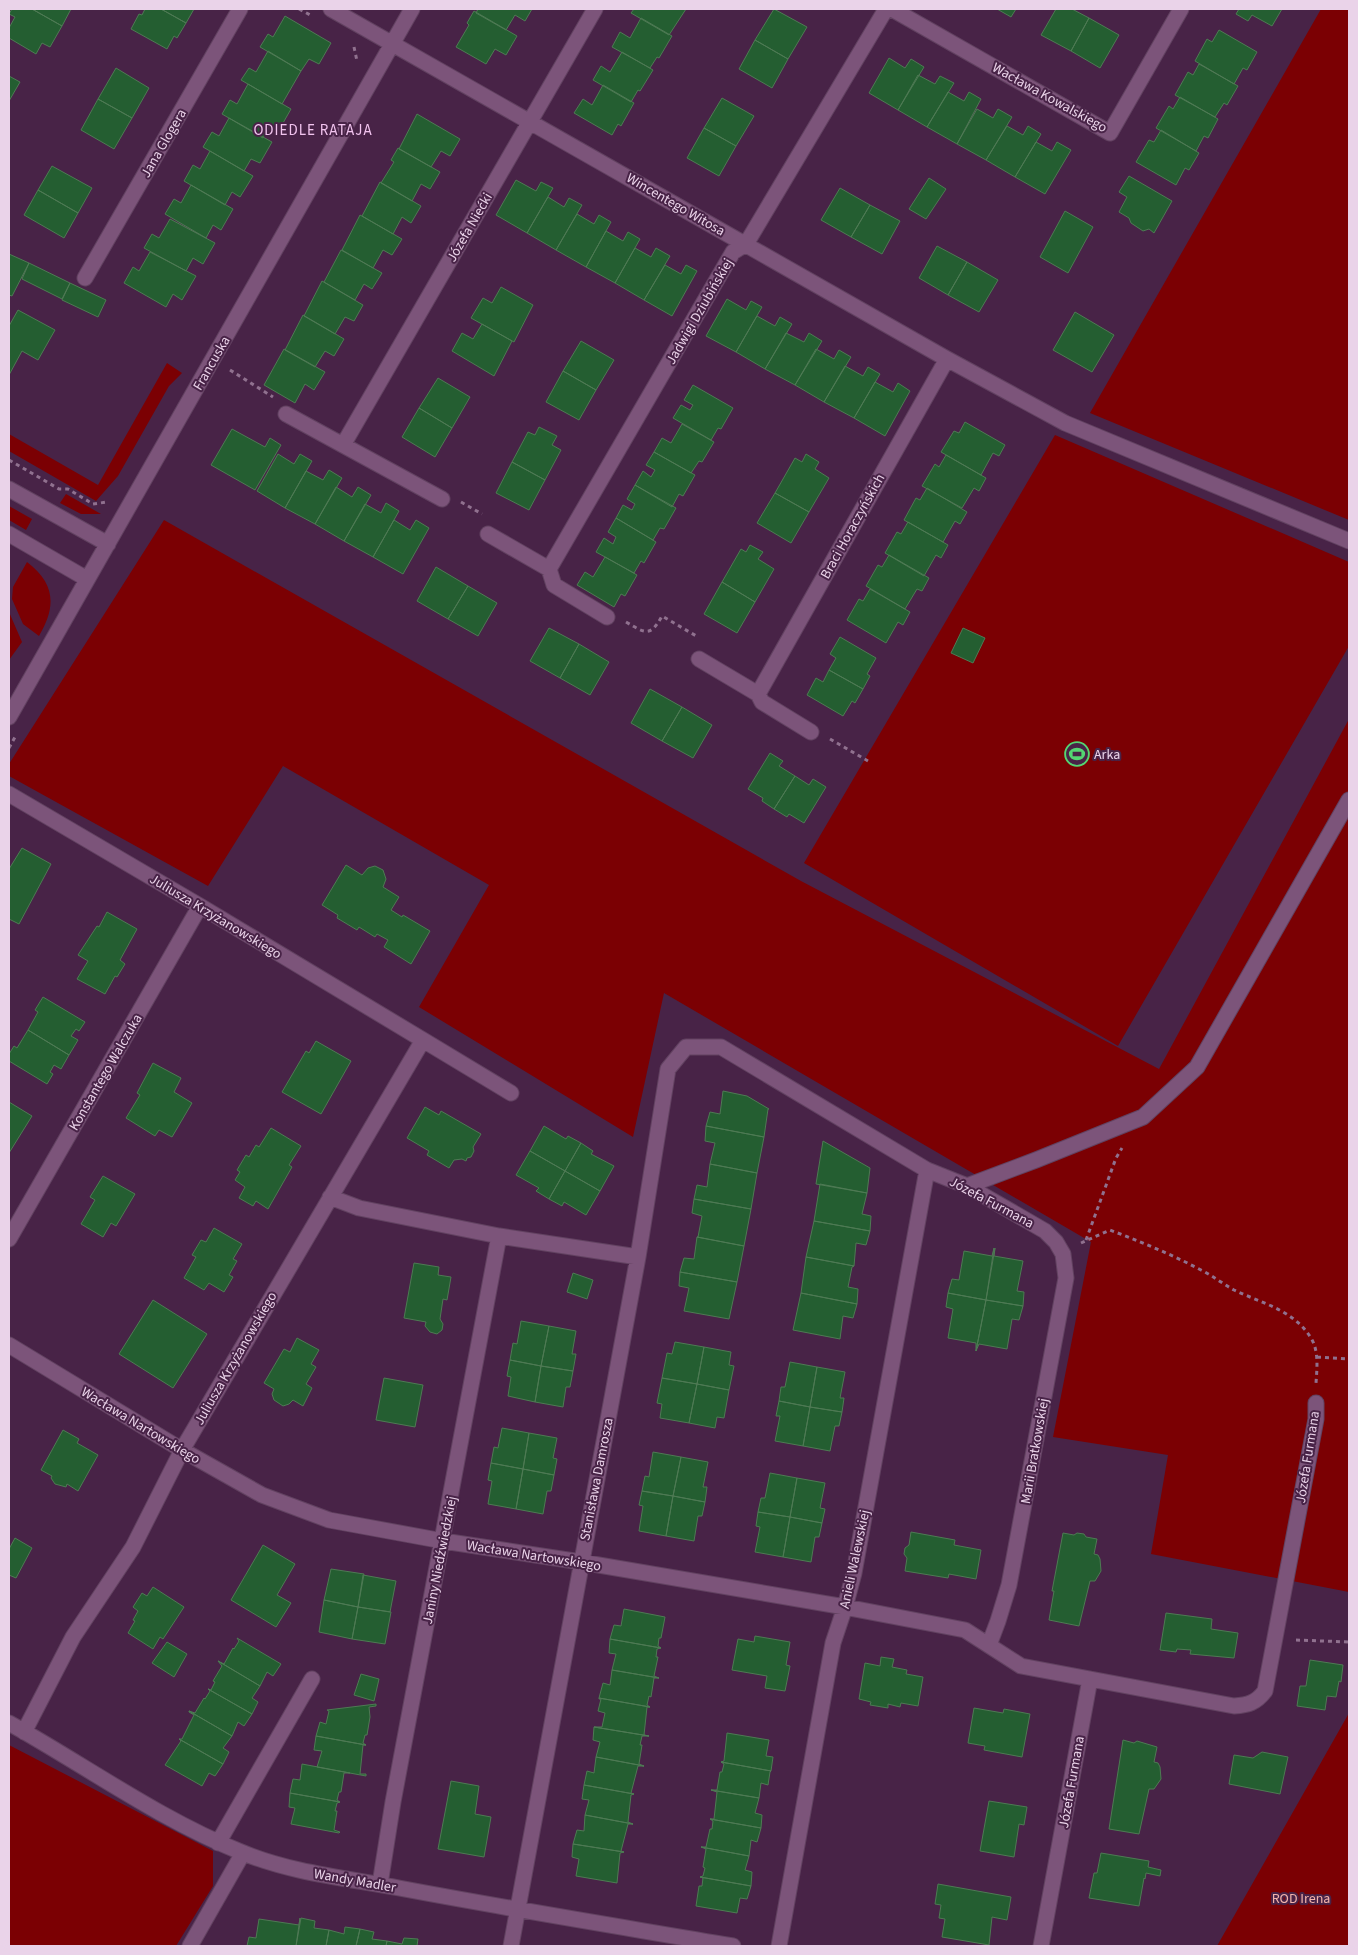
<svg xmlns="http://www.w3.org/2000/svg" width="1358" height="1955" viewBox="0 0 1358 1955" font-family="'Source Sans 3',sans-serif">
<rect width="100%" height="100%" fill="#482347"/>
<path fill="#7b0003" d="M1321 9H1349V520L1090 413Z
M167 363 182 373 169 386 118 476 96 501 9 451V434L98 485Z
M1055 435 1349 562V646L1118 1046 804 863Z
M66 494 101 514H81L60 503Z
M9 506 32 519 26 530 9 520Z
M164 520 801 881 1159 1069 1349 719V1592L1151 1554 1168 1455 1053 1437 1091 1242 664 993 633 1137 419 1007 489 885 283 766 208 886 9 776V764Z
M27 562C56 584 56 607 39 636L23 624 12 599 13 587Z
M9 612 22 642 9 660Z
M1349 1713V1946H1217Z
M9 1745 213 1851V1886L176 1946H9Z"/>
<path fill="#245e31" stroke="#4e7a54" d="M12 9H32L62 26 50 47 42 43 36 54 9 38V28L15 17 9 14Z
M32 9H71L62 26Z
M145 9H161L186 23 177 38 174 36 167 49 131 29 139 14 142 15Z
M161 9H194L186 23Z
M478 9H532L525 21 515 15 506 30 476 13Z
M634 9H686L669 35 631 13Z
M774 9 807 27 788 59 755 40Z
M997 9H1016L1011 17Z
M1056 9H1072L1089 18 1071 51 1041 35Z
M1239 9H1282L1272 26 1252 15 1248 21 1236 14Z
M474 11 517 36 506 55 495 49 486 64 456 47 469 25 467 23Z
M285 16 331 43 319 64 309 59 301 71 260 47 268 34 273 37Z
M641 18 672 36 659 58 657 57 650 68 612 47 620 32 630 38Z
M1089 18 1119 35 1100 68 1071 51Z
M1219 30 1257 52 1247 70 1243 68 1234 84 1195 61 1207 39 1212 42Z
M755 40 788 59 772 88 739 69Z
M268 51 301 71 282 104 241 80 249 68 256 72Z
M622 52 653 70 640 91 638 90 631 102 593 80 601 66 610 72Z
M889 58 905 68 911 59 924 67 898 110 869 93Z
M1199 64 1238 86 1227 105 1224 103 1215 117 1175 95 1188 72 1193 75Z
M116 68 149 88 132 118 98 99Z
M918 75 935 84 940 76 954 83 927 127 898 110Z
M9 76 20 82 9 101Z
M248 84 291 109 279 130 270 126 263 138 222 114 230 100 237 104Z
M603 85 634 103 621 126 618 124 612 135 574 113 583 99 592 105Z
M948 92 964 101 969 92 981 99 957 144 927 127Z
M1180 97 1218 119 1208 138 1204 136 1196 151 1156 128 1169 106 1173 109Z
M722 98 754 116 736 146 704 128Z
M98 99 132 118 114 149 81 130Z
M977 109 993 118 998 109 1012 117 986 160 957 144Z
M417 114 460 139 450 156 441 151 431 167 399 149Z
M229 118 272 142 260 163 251 159 244 171 203 147 212 132 219 136Z
M1007 126 1023 135 1028 126 1041 134 1015 177 986 160Z
M704 128 736 146 719 176 687 158Z
M1161 130 1199 153 1189 170 1185 168 1176 185 1136 162 1149 140 1154 142Z
M1036 142 1052 151 1057 142 1071 150 1045 194 1015 177Z
M398 148 440 172 430 189 421 184 412 201 381 183 394 162 391 160Z
M210 151 253 176 240 197 232 192 225 205 184 181 193 165 200 169Z
M52 166 92 188 78 213 38 190Z
M1129 176 1172 201 1154 233 1149 229 1143 231 1131 223 1129 218 1119 212 1127 197 1119 192Z
M929 178 946 189 926 219 909 209Z
M516 180 536 191 541 182 553 188 527 233 496 215Z
M380 182 421 206 411 223 402 217 393 234 362 216Z
M191 185 233 209 221 230 213 225 206 238 165 214 174 199 181 203Z
M840 188 870 205 851 237 821 220Z
M38 190 78 213 64 238 24 215Z
M548 197 564 207 569 198 582 205 556 250 527 233Z
M870 205 900 221 882 254 851 237Z
M1065 211 1093 227 1068 273 1040 257Z
M577 214 594 224 599 215 611 222 586 267 556 250Z
M360 215 402 239 392 255 383 250 373 268 342 250Z
M170 219 215 243 203 264 193 258 186 271 144 248 152 234 159 238Z
M606 231 623 241 628 232 640 239 615 283 586 267Z
M937 246 967 262 948 295 919 278Z
M635 248 651 257 656 248 670 256 644 300 615 283Z
M341 250 382 273 372 289 364 284 355 300 324 282Z
M150 252 196 276 182 300 173 294 166 307 124 283 133 267 139 271Z
M9 254 29 263 12 296 9 295Z
M967 262 998 280 979 312 948 295Z
M29 263 70 283 62 299 22 279Z
M665 265 681 274 686 265 697 271 672 316 644 300Z
M322 281 363 305 354 321 345 317 335 334 304 316Z
M70 283 106 300 98 317 62 300Z
M501 287 533 305 514 342 471 318 483 298 492 303Z
M727 299 746 310 751 301 762 307 736 352 706 336Z
M18 310 55 330 38 360 22 351 9 375V326Z
M1075 312 1114 335 1092 372 1053 350Z
M303 315 344 339 334 356 325 351 315 367 285 350Z
M757 316 775 326 780 317 792 324 765 369 736 352Z
M482 324 512 341 494 376 452 351 462 333 473 339Z
M786 333 804 342 809 333 822 341 795 385 765 369Z
M581 341 614 360 596 390 563 371Z
M284 349 325 372 314 390 305 384 295 403 264 385Z
M816 349 834 359 839 350 851 357 824 402 795 385Z
M845 366 863 376 868 367 880 374 854 418 824 402Z
M563 371 596 390 579 420 546 402Z
M438 378 470 397 452 428 419 408Z
M875 382 893 392 898 383 910 391 885 436 854 418Z
M693 385 733 408 721 429 718 428 711 440 673 418 681 405 690 410 693 405 684 400Z
M419 408 452 428 435 457 402 437Z
M965 422 1005 445 999 456 993 453 981 475 941 452 954 431 959 433Z
M682 424 714 442 702 462 699 461 691 473 654 452 662 438 671 443Z
M539 427 557 436 552 445 561 450 545 480 512 462 528 432 535 435Z
M232 429 265 447 270 438 281 445 255 490 211 465Z
M654 452 695 475 683 496 679 494 672 507 635 485 643 471 651 477 655 470 646 465Z
M278 454 294 464 300 454 312 461 285 508 257 491Z
M806 454 819 462 815 469 829 478 809 512 775 493 795 458 802 462Z
M946 455 986 478 979 491 974 488 962 508 922 486 935 464 939 467Z
M512 462 545 480 529 510 496 493Z
M329 470 342 478 315 524 285 508 306 471 323 480Z
M635 485 676 508 664 529 660 528 653 540 616 518 623 505 632 510 635 504 627 499Z
M336 487 352 497 358 487 371 495 344 541 315 524Z
M927 488 967 512 960 524 955 521 943 542 904 520 916 498 920 500Z
M775 493 809 512 791 543 757 523Z
M386 503 399 511 373 557 344 541 365 504 381 513Z
M616 518 656 542 644 563 641 561 634 573 596 552 604 538 613 544 616 537 608 532Z
M394 520 410 530 416 520 429 528 403 574 373 557Z
M908 522 948 545 941 558 936 555 924 576 885 553 897 532 901 534Z
M750 545 763 552 758 559 774 569 755 602 722 582 741 549 746 552Z
M889 555 929 578 922 591 917 589 905 609 866 586 878 565 882 567Z
M605 557 637 575 625 596 621 594 614 607 577 585 585 572 593 577Z
M436 567 468 586 448 619 417 601Z
M722 582 755 602 737 633 704 614Z
M468 586 497 603 478 636 448 619Z
M870 589 910 612 903 625 898 622 886 643 847 620 859 599 863 601Z
M549 628 579 644 560 678 530 661Z
M963 628 985 638 973 663 951 653Z
M840 637 876 658 867 674 870 676 863 689 829 670 836 658 830 654Z
M579 644 609 662 590 695 560 678Z
M829 670 863 689 855 703 852 701 843 716 807 695 816 678 823 682Z
M650 689 682 707 662 741 631 723Z
M682 707 712 725 693 758 662 741Z
M770 753 783 761 779 766 795 776 774 809 762 801 763 798 748 789Z
M795 776 809 785 813 779 826 787 804 823 789 814 787 817 774 809Z
M22 848 51 864 19 924 9 919V869Z
M346 865 362 875 368 868 375 866 383 870 386 879 383 887 399 897 391 910 402 917 403 915 430 931 411 964 384 947 388 940 377 934 375 937 359 927 357 930 337 918 338 915 322 905Z
M107 912 137 929 120 960 125 964 117 977 115 976 105 994 77 979 88 961 78 955 97 926 99 927Z
M43 997 85 1022 79 1031 76 1029 71 1036 78 1040 69 1055 28 1030 38 1012 35 1010Z
M28 1030 69 1055 61 1069 54 1065 50 1072 53 1074 47 1084 9 1061V1054L14 1046 17 1048Z
M316 1041 351 1061 321 1114 282 1092 306 1051 309 1053Z
M153 1063 181 1078 174 1092 192 1103 172 1137 159 1130 155 1136 126 1118 140 1095 137 1093Z
M723 1091 747 1096 769 1109H768L764 1137 706 1126 710 1112 720 1114Z
M9 1102 32 1116 9 1153Z
M425 1107 439 1115 441 1111 481 1134 473 1147 474 1151 471 1157 467 1158 466 1161 462 1159 454 1160 449 1168 427 1155 429 1151 407 1138Z
M544 1126 566 1139 568 1136 581 1143 565 1171 530 1151Z
M706 1126 764 1137 757 1173 710 1164 715 1143 705 1141Z
M271 1128 301 1146 289 1165 292 1167 268 1209 256 1201 253 1206 239 1198 245 1187 235 1180 240 1172 237 1170 246 1155 249 1157 256 1145 259 1147Z
M823 1141 870 1168 867 1193 816 1184Z
M581 1143 593 1151 591 1154 614 1166 600 1191 565 1171Z
M530 1151 565 1171 549 1199 536 1191 539 1188 516 1175Z
M710 1164 757 1173 751 1209 694 1199 697 1185 707 1187Z
M565 1171 600 1191 586 1215 564 1202 562 1206 549 1199Z
M103 1176 135 1194 116 1226 111 1223 103 1237 81 1224 95 1200 90 1197Z
M820 1184 867 1193 862 1214 871 1216 870 1231 814 1221Z
M694 1199 751 1209 744 1246 697 1237H698L702 1216 692 1213Z
M814 1221 870 1231 866 1245 856 1243 854 1266 806 1257Z
M214 1228 242 1244 233 1259 237 1261 229 1275 233 1277 224 1292 209 1283 204 1290 184 1278 196 1257 192 1255 201 1240 206 1242Z
M697 1237 744 1246 737 1282 680 1272 684 1258 694 1259Z
M994 1248 986 1300 948 1293 952 1279 959 1280 964 1251 992 1256Z
M995 1248 994 1256 1023 1261 1017 1291 1024 1292 1023 1306 986 1300Z
M806 1257 854 1266 852 1267 848 1287 858 1289 857 1304 801 1293Z
M414 1263 439 1267 438 1275 451 1277 447 1300 443 1299 440 1319 443 1324 442 1330 437 1334 430 1332 425 1326 426 1322 404 1318Z
M680 1272 737 1282 729 1319 684 1311 689 1288 679 1286Z
M573 1273 593 1280 587 1299 567 1292Z
M801 1293 857 1304 853 1318 843 1316 840 1339 793 1330Z
M948 1293 986 1300 976 1351V1343L948 1338 953 1309 946 1307Z
M153 1300 207 1334 173 1388 119 1354Z
M986 1300 1023 1306 1019 1320 1012 1319 1007 1349 979 1344 976 1351Z
M521 1321 549 1326 541 1366 510 1360 513 1343 517 1344Z
M549 1326 576 1331 572 1354H576L573 1371 541 1366Z
M297 1338 319 1350 311 1364 316 1367 306 1384 312 1388 303 1406 293 1400 289 1404 283 1406 274 1400 272 1394 274 1389 264 1383 284 1349 290 1352Z
M675 1342 704 1347 697 1384 662 1378 667 1353 672 1354Z
M704 1347 731 1352 729 1365 734 1366 729 1390 697 1384Z
M510 1360 541 1366 535 1402 508 1396 511 1377 507 1376Z
M790 1362 817 1367 810 1407 779 1401 781 1387H785Z
M541 1366 573 1371 570 1387H566L563 1407 535 1402Z
M817 1367 845 1372 840 1398H844L842 1412 810 1407Z
M384 1378 423 1385 415 1427 376 1420Z
M662 1378 697 1384 689 1423 660 1418 662 1404 657 1403Z
M697 1384 729 1390 724 1418 717 1417 715 1428 689 1423Z
M779 1401 810 1407 803 1446 775 1441 780 1416H776Z
M810 1407 842 1412 839 1426H835L830 1451 803 1446Z
M502 1428 529 1433 523 1469 491 1463 494 1447 498 1448Z
M63 1430 79 1439 77 1443 98 1455 78 1491 67 1484 66 1487 55 1484 51 1478 52 1476 41 1470Z
M529 1433 557 1438 553 1458 557 1459 554 1475 523 1469Z
M653 1452 681 1457 673 1496 642 1491 645 1476 649 1477Z
M681 1457 708 1462 703 1487H707L705 1502 673 1496Z
M491 1463 523 1469 516 1509 488 1504 492 1481 488 1480Z
M523 1469 554 1475 551 1491H547L543 1514 516 1509Z
M770 1473 797 1478 790 1517 758 1512 761 1498H765Z
M797 1478 825 1483 820 1508 825 1509 822 1523 790 1517Z
M642 1491 673 1496 666 1536 639 1531 643 1506 639 1505Z
M673 1496 705 1502 702 1516H698L694 1541 666 1536Z
M758 1512 790 1517 783 1557 755 1552 760 1527 756 1526Z
M790 1517 822 1523 819 1537H815L811 1562 783 1557Z
M911 1532 955 1540 954 1545 981 1550 976 1579 949 1574 948 1578 905 1571 907 1558 904 1554 905 1548 909 1545Z
M1063 1533 1074 1535 1077 1533 1084 1534 1086 1537 1097 1539 1094 1554 1098 1555 1100 1559 1101 1571 1095 1581H1090L1079 1626 1049 1620 1054 1591H1052Z
M15 1538 32 1548 16 1578 9 1575V1549Z
M263 1545 295 1564 277 1595 291 1603 276 1627 231 1600Z
M331 1569 364 1574 358 1607 324 1600Z
M363 1575 396 1581 390 1612 358 1607Z
M153 1587 184 1607 163 1639 160 1637 153 1649 128 1633 135 1621 133 1620 138 1611 133 1607 142 1593 147 1596Z
M324 1600 358 1607 352 1639 319 1632Z
M358 1607 391 1612 385 1644 352 1639Z
M624 1609 665 1617 661 1638H659L658 1646 661 1648 610 1639 614 1625 621 1626Z
M1166 1613 1212 1619 1211 1629 1238 1633 1234 1658 1190 1654 1191 1650 1177 1649 1176 1652 1160 1650Z
M755 1636 790 1642 786 1665 790 1666 785 1691 765 1688 767 1676 732 1670 738 1639 754 1642Z
M237 1638 281 1664 273 1676 267 1672 260 1686 218 1661 224 1664 233 1648 234 1649 239 1641Z
M610 1639 661 1648 657 1649 656 1657H658L654 1676 659 1678 612 1670 616 1654 609 1653Z
M167 1642 187 1654 174 1677 152 1663Z
M881 1657 894 1659 892 1667 907 1670 906 1674 923 1677 918 1706 901 1703 900 1707 888 1704V1708L870 1705 871 1702 859 1699 865 1663 880 1666Z
M1310 1660 1343 1665 1341 1682 1339 1681 1336 1697 1327 1696 1325 1710 1297 1706 1300 1686H1306Z
M218 1661 260 1686 252 1698 258 1702 252 1714 208 1689 211 1690 215 1682 213 1681 222 1666Z
M612 1670 659 1678H654L651 1697 649 1696 647 1705 650 1707 599 1698 603 1683 610 1685Z
M361 1674 379 1679 374 1701 354 1695Z
M208 1689 252 1714 244 1726 238 1722 232 1736 189 1711 195 1713 204 1698 205 1699 210 1691Z
M599 1699V1698L650 1707H647L644 1735 649 1736 594 1727H602L605 1713 598 1711 601 1699Z
M376 1704V1706L369 1707 370 1717 367 1735H365L363 1743 366 1745 316 1736 320 1722 326 1724 329 1711 327 1710Z
M974 1708 1003 1713 1004 1709 1030 1714 1022 1757 984 1750 985 1746 968 1743Z
M189 1711 232 1736 223 1748 229 1752 223 1764 179 1739H182L194 1715 189 1712Z
M594 1727 649 1736H642L640 1745H642L639 1764 644 1766 596 1757 600 1742 593 1740Z
M727 1733 769 1740 766 1756 773 1757 771 1771 721 1762 724 1761Z
M316 1736 366 1745H363L360 1774H366V1776L317 1767 322 1751 314 1750Z
M179 1739 223 1764 215 1776 209 1773 202 1786 165 1765 181 1741Z
M1123 1740 1134 1743 1137 1741 1157 1747 1154 1762 1158 1763 1160 1767 1161 1779 1154 1789H1149L1139 1834 1109 1829Z
M1262 1752 1288 1757 1280 1794 1229 1784 1234 1755 1253 1758Z
M596 1757 644 1766H638L631 1793 634 1794 584 1785 587 1771 594 1773Z
M721 1762 771 1771 770 1772 768 1785 761 1783 759 1798 711 1790H717L720 1772H722L724 1764Z
M302 1764 350 1773H344L341 1792H339L337 1800 340 1802 290 1793 293 1779 300 1780Z
M451 1781 479 1786 475 1814 491 1817 484 1857 438 1849Z
M584 1785 634 1794 631 1795 628 1822 633 1824 585 1815 589 1800 582 1799Z
M711 1790 759 1798 755 1813 762 1815 761 1828 710 1819H714L717 1792Z
M290 1793 340 1802 337 1803 335 1811H337L334 1830 340 1832 339 1833 291 1824 295 1808 289 1807Z
M989 1801 1027 1807 1024 1825 1019 1824 1014 1857 980 1851Z
M585 1815 633 1824H628L621 1851 624 1852 573 1844 577 1830 584 1831Z
M710 1819 761 1828 757 1842 751 1840 749 1856 701 1847H706L710 1829H712L713 1821Z
M573 1844 624 1852 620 1853 617 1883 576 1876 579 1859 572 1857Z
M701 1847 749 1856 745 1870 752 1872 751 1886 700 1877 703 1876 705 1868 703 1867 706 1849Z
M1101 1853 1149 1861 1148 1867 1161 1870 1160 1876 1146 1873 1145 1879 1144 1878 1139 1906 1089 1898 1094 1873H1097Z
M700 1877 751 1886 747 1899 740 1898 737 1913 696 1906 699 1886H702L703 1878Z
M938 1884 1011 1897 1007 1920 992 1917 989 1945 942 1937 945 1919 939 1918 941 1905 935 1904Z
M300 1918 296 1946H247L249 1937 256 1938 259 1919 299 1925Z
M301 1918 315 1921 314 1928 329 1930 326 1946H296Z
M345 1927 360 1929 356 1946H326L329 1930 344 1934Z
M360 1929 374 1932 372 1939 387 1941 386 1946H356Z
M404 1938 418 1939 417 1946H386L387 1941 402 1944Z"/>
<g fill="none" stroke-linecap="round" stroke-linejoin="round">
<g stroke="#624261" stroke-width="17">
<path id="minor" d="M331 9 947 359 1065 423 1349 541
M892 9 1110 133 1181 9
M85 278 240 9
M286 414 442 499
M343 445 595 9
M9 489 108 544
M9 534 87 579
M488 534 549 569
M607 617 554 585 549 569 733 252 746 244 886 9
M699 659 758 694 762 702 811 732
M758 694 947 359
M9 717 412 9
M9 794 200 906 423 1040 182 1450 133 1547 73 1637 24 1732
M423 1040 511 1093
M967 1186 1036 1160 1143 1117 1197 1067 1349 800
M330 1197 359 1208 499 1236 638 1257
M9 1239 200 906
M9 1345 182 1450 262 1495 329 1520 443 1541 581 1562 845 1607 965 1630 1021 1666 1090 1679
M9 1723C86 1766 159 1819 241 1852 291 1873 346 1878 399 1888 510 1909 622 1927 733 1946
M218 1843 312 1679
M380 1884 393 1802 499 1236
M190 1946 243 1853
M511 1946 638 1257 668 1069 686 1047H721L927 1170 967 1186 1045 1231 1056 1242 1063 1254 1066 1278 1009 1585 998 1621 989 1645
M779 1946 833 1643 845 1607 854 1573 927 1170
M1041 1946 1090 1679 1234 1706C1248 1705 1256 1703 1265 1691L1316 1419V1403"/>
</g>
<path stroke="#90718f" stroke-width="3" stroke-dasharray="4 4" stroke-linecap="butt" d="M299 9 312 16
M354 47 357 61
M230 370 273 397
M9 460 59 489H68L93 504 107 502
M461 502 482 514
M626 622C645 633 650 638 662 616L698 637
M830 739 868 761
M9 748 15 737
M1086 1240 1116 1158 1122 1148
M1081 1243 1110 1230C1141 1242 1171 1254 1201 1270 1213 1276 1223 1284 1234 1290 1261 1303 1294 1310 1311 1338 1319 1351 1317 1368 1316 1383
M1317 1357 1349 1359
M1296 1640 1349 1642"/>
<use href="#minor" stroke="#7c547a" stroke-width="15"/>
</g>
<defs>
<g id="stadium-ring" transform="scale(1.25)"><circle r="9.5" fill="#482347" stroke="#54d672" stroke-width="1.5"/><path d="M0-5a6.5 5 0 1 0 0 10a6.5 5 0 1 0 0-10ZM-3.5-1.8h7v3.6h-7Z" fill="#54d672"/></g>
</defs>
<g fill-rule="evenodd">
<use href="#stadium-ring" x="1077" y="754"/>
</g>
<g text-anchor="middle" stroke-width="4" stroke-linejoin="round" paint-order="stroke">
<g font-size="14" fill="#ead3e9" stroke="#482347">
<text transform="translate(1050 97) rotate(29)" y="5">Wacława Kowalskiego</text>
<text transform="translate(163 143) rotate(-60)" y="5">Jana Glogera</text>
<text transform="translate(676 204) rotate(30)" y="5">Wincentego Witosa</text>
<text transform="translate(469 227) rotate(-60)" y="5">Józefa Niećki</text>
<text transform="translate(699 311) rotate(-60)" y="5">Jadwigi Dziubińskiej</text>
<text transform="translate(211 363) rotate(-60)" y="5">Francuska</text>
<text transform="translate(852 526) rotate(-61)" y="5">Braci Horaczyńskich</text>
<text transform="translate(216 916) rotate(31)" y="5">Juliusza Krzyżanowskiego</text>
<text transform="translate(105 1072) rotate(-60)" y="5">Konstantego Walczuka</text>
<text transform="translate(992 1202) rotate(28)" y="5">Józefa Furmana</text>
<text transform="translate(235 1358) rotate(-60)" y="5">Juliusza Krzyżanowskiego</text>
<text transform="translate(141 1425) rotate(31)" y="5">Wacława Nartowskiego</text>
<text transform="translate(1034 1451) rotate(-80)" y="5">Marii Bratkowskiej</text>
<text transform="translate(1307 1457) rotate(-81)" y="5">Józefa Furmana</text>
<text transform="translate(596 1479) rotate(-79)" y="5">Stanisława Damrosza</text>
<text transform="translate(534 1555) rotate(9)" y="5">Wacława Nartowskiego</text>
<text transform="translate(854 1559) rotate(-78)" y="5">Anieli Walewskiej</text>
<text transform="translate(439 1560) rotate(-79)" y="5">Janiny Niedźwiedzkiej</text>
<text transform="translate(1071 1782) rotate(-80)" y="5">Józefa Furmana</text>
<text transform="translate(355 1880) rotate(10)" y="5">Wandy Madler</text>
</g>
<g font-size="14" fill="#ead3e9" stroke="#482347" text-anchor="start">
<text x="1094" y="759">Arka</text>
</g>
<g font-size="14" fill="#f4b4ab" stroke="#482347">
<text x="1301" y="1903">ROD Irena</text>
</g>
<g font-size="15" letter-spacing="1" fill="#f2c4ef" stroke="#482347">
<text x="313" y="135">ODIEDLE RATAJA</text>
</g>
</g>
<rect width="1358" height="1955" fill="none" stroke="#ead3e9" stroke-width="20"/>
</svg>
